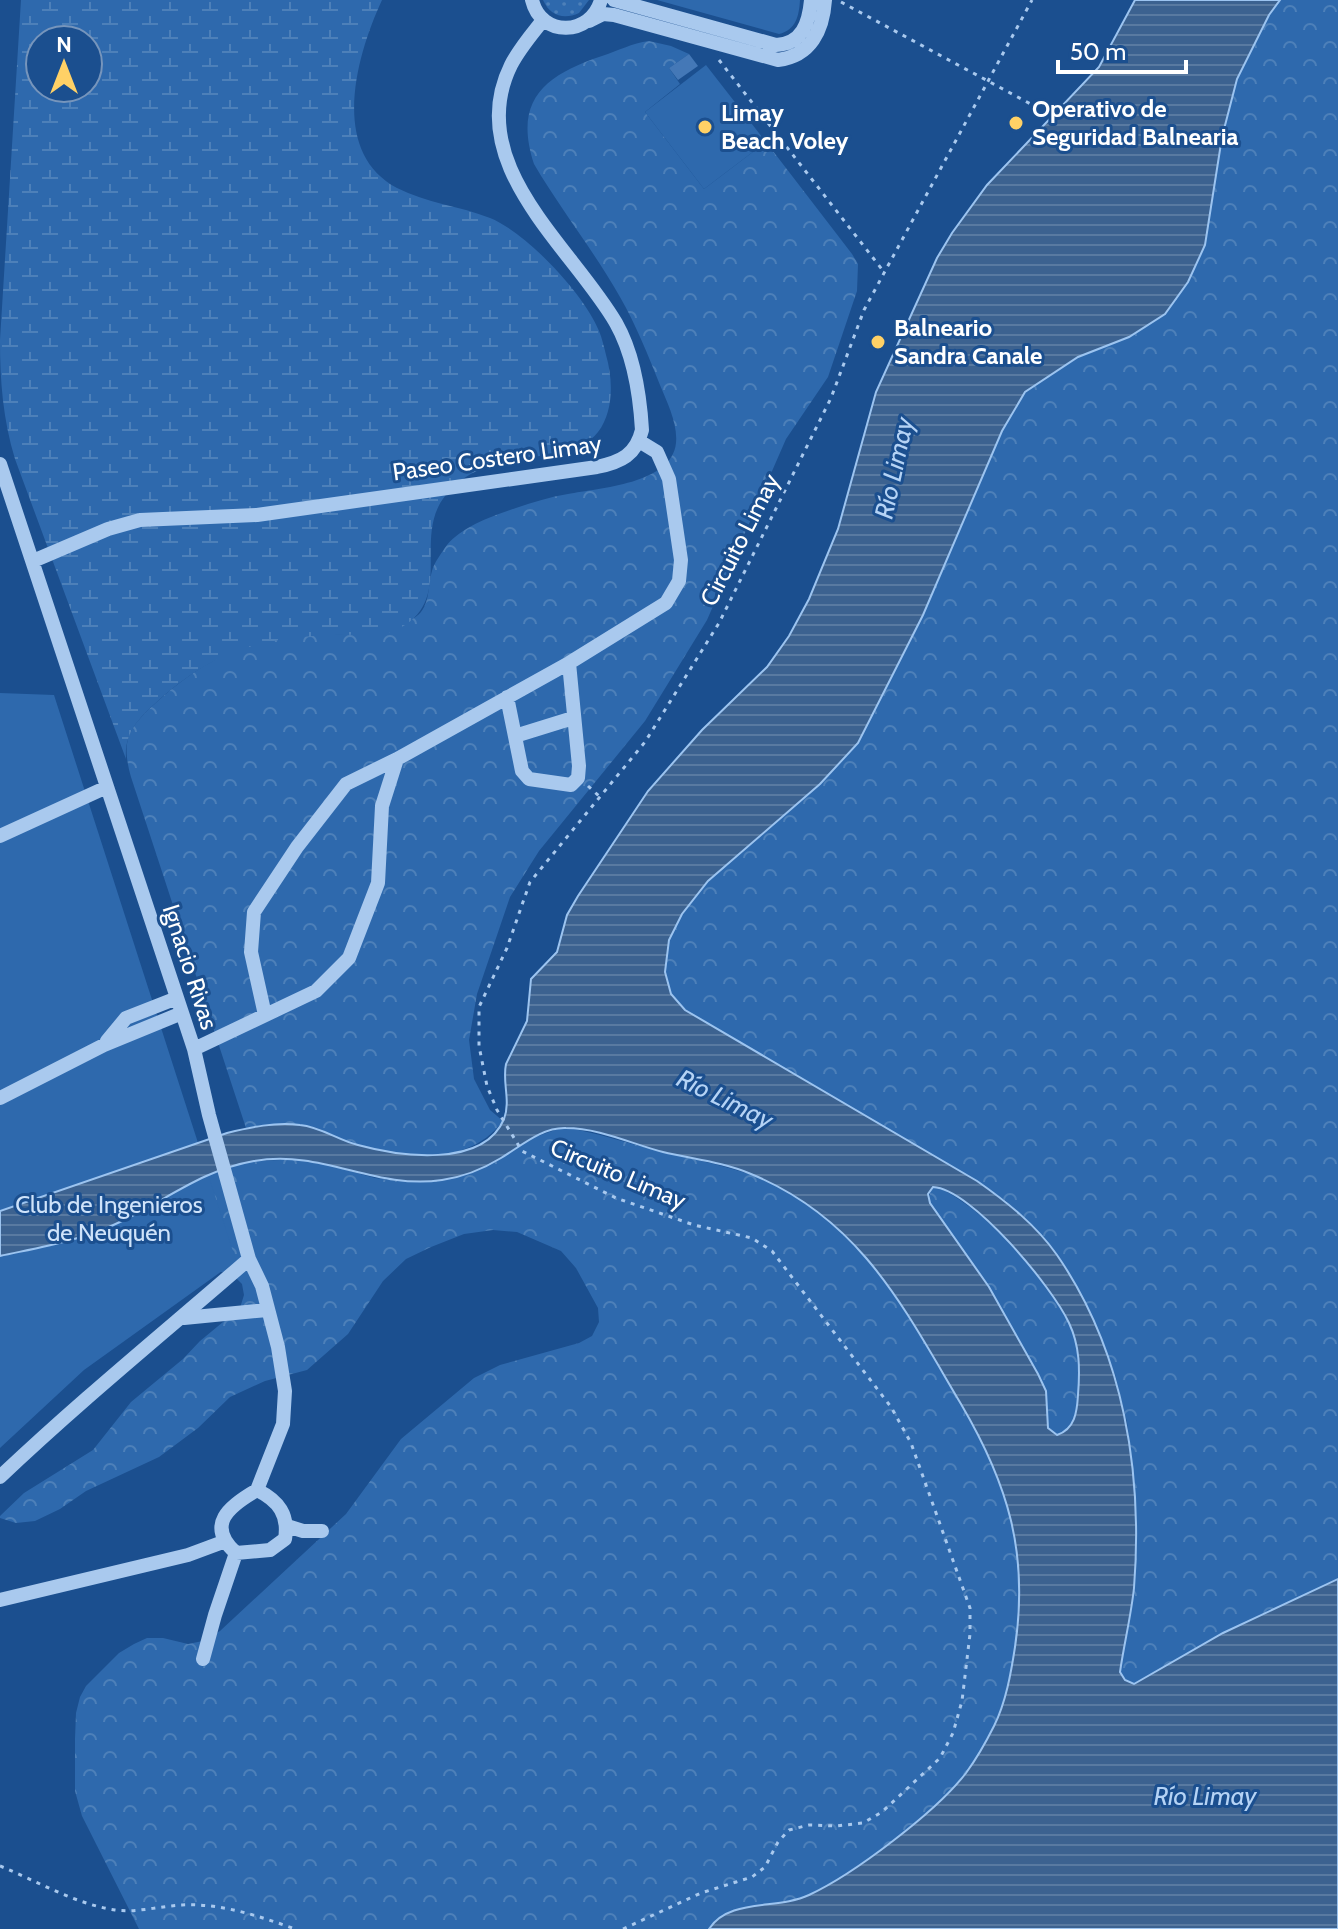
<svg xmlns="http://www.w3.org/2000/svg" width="1338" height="1929" viewBox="0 0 1338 1929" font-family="Cabin,sans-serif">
<defs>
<pattern id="forest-crowns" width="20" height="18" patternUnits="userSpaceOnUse" patternTransform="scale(2)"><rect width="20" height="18" fill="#2e69ad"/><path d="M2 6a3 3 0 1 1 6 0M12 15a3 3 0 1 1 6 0" fill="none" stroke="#4d80b9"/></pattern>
<pattern id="wetland-marsh" width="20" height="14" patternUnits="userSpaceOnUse" patternTransform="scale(2)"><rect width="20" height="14" fill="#2e69ad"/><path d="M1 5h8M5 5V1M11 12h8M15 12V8" fill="none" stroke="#4d80b9"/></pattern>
<pattern id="garden-dots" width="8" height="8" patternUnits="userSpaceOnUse" patternTransform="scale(2)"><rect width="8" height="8" fill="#2e69ad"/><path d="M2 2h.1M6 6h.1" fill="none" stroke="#4d80b9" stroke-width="1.8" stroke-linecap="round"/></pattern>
<pattern id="water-rules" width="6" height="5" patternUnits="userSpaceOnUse" patternTransform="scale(2)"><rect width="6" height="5" fill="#3c6290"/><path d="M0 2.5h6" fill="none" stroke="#597aa1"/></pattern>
</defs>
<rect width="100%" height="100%" fill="#1b4f8f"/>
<path fill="url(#forest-crowns)" d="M1280 0H1338V1579L1223 1633 1134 1684 1125 1680 1120 1673 1134 1587 1135 1523 1134 1476 1127 1422 1115 1374 1057 1255 1031 1224 1006 1201 977 1181 685 1010 671 994 665 972 669 940 682 914 708 881 820 784 858 743 923 615 1002 431 1025 392 1078 357 1129 337 1165 314 1188 282 1205 245 1222 137 1237 79 1269 15Z
M649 41 671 46 689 54 669 68 680 84 645 112 704 189 766 142 852 254 858 264 857 291 828 377 786 439 707 620 645 721 539 851 510 897 477 994 469 1040 474 1079 490 1110 503 1121C468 1167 404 1159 354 1144 340 1140 328 1131 314 1127 291 1122 268 1124 246 1128L131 777C120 738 130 726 159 700 198 665 241 641 293 636 335 632 374 639 412 619 431 610 427 588 432 571 434 563 442 552 447 545 463 526 493 516 516 508 533 502 550 497 568 494 599 488 672 484 676 443 678 424 667 402 660 385 648 355 636 325 620 297 594 251 561 210 534 164 513 100 545 75 602 56 618 51 632 43 649 41Z
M564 1127C597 1133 627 1143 659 1151 710 1164 762 1171 807 1202 864 1243 898 1298 933 1357 955 1393 979 1429 996 1468 1036 1562 1028 1688 967 1771 939 1809 848 1879 804 1897 774 1910 730 1899 709 1929H139L82 1816 75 1791V1739L76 1713 80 1697 86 1686 119 1653 134 1644 147 1638H163L188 1644 203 1641 220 1631 346 1514 401 1439 474 1378 500 1365 579 1343 592 1336 599 1322 598 1308 576 1268 561 1251 517 1232 493 1230 464 1234 431 1247 406 1259 383 1281 348 1334 307 1370 265 1381 230 1397 198 1428 159 1457 86 1491 60 1509 35 1521 16 1523 0 1518V1516L24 1493 93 1450 131 1402 183 1359 200 1341 240 1308 244 1295 242 1284 234 1276 222 1272 0 1256 212 1173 251 1161 306 1159 375 1178 398 1181 465 1175 501 1158 532 1138Z
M936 1187C985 1206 1064 1294 1077 1345 1081 1361 1079 1379 1078 1395 1077 1412 1075 1429 1057 1435L1047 1428 1038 1374 989 1287 930 1203V1190Z"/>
<path fill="url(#wetland-marsh)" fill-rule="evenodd" d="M21 0H382C356 56 329 152 397 188 426 203 460 206 490 218 527 233 584 294 599 331 602 338 604 347 606 355 613 379 614 411 598 432 569 470 487 442 445 496 412 538 455 598 400 628 382 638 354 634 334 635 263 637 214 651 160 699 141 716 124 731 126 759L15 459C3 419 0 382 0 340ZM40 40H88V88H40Z"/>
<path fill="#2e69ad" d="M657 0H800C799 16 796 30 779 34Z
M706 65 766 142 704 189 645 112Z
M0 693 54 695 236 1261 84 1370 0 1448Z"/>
<path fill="url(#garden-dots)" d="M543 0H589L579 13C564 20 550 16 543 0Z"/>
<path fill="url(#water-rules)" stroke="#9cc4f0" stroke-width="2" fill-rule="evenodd" d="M1135 0H1280L1269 15 1237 79 1222 137 1205 245 1188 282 1165 314 1129 337 1078 357 1025 392 1002 431 923 615 858 743 820 784 708 881 682 914 669 940 665 972 671 994 685 1010 977 1181C1007 1202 1036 1225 1057 1255 1124 1352 1143 1473 1134 1588 1131 1616 1124 1644 1120 1672L1125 1680 1134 1684 1223 1633 1338 1579V1929H709C729 1898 777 1910 809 1895 854 1874 936 1812 966 1773 977 1758 986 1742 994 1726 1006 1702 1011 1673 1015 1647 1029 1553 1008 1484 961 1404 904 1308 861 1219 751 1174 723 1162 692 1159 663 1152 632 1144 599 1128 566 1128 542 1127 521 1146 501 1158 483 1169 463 1177 442 1180 374 1190 323 1149 254 1161 202 1170 168 1199 122 1221 84 1240 41 1247 0 1256V1211L227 1133C251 1127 275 1122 300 1125 321 1127 338 1140 358 1145 398 1156 483 1169 504 1119 511 1100 502 1083 506 1064L527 1021 531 979 557 952 567 915 578 896 648 791 702 730 767 667 789 636 809 599 838 529 876 392 937 258 952 233 987 185 1099 67ZM933 1187C972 1189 1053 1288 1069 1323 1080 1346 1080 1370 1078 1395 1077 1412 1075 1429 1057 1435L1048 1428 1046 1391 1038 1374 989 1287 930 1203 928 1194Z"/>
<path fill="#4478b7" d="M689 54 698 66 678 80 669 68Z"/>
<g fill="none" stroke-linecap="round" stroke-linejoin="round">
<path stroke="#a9c9ee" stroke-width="3" stroke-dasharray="4 6" stroke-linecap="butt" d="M841 2 1053 116
M719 60 884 272
M588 786 600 797
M0 1866C37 1881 75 1904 115 1910 137 1913 160 1906 182 1905 221 1903 259 1916 295 1929
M623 1929 701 1893 752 1877 765 1867 778 1842 789 1830 809 1825 836 1826 863 1823 882 1812 940 1758 953 1733 962 1701 970 1634V1608L911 1443 891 1407 772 1251 752 1238 694 1225 616 1198 522 1151 497 1110 487 1086 479 1046V1007L507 948 530 882 645 742 719 623 831 398 864 310 1032 0"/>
<path stroke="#a9c9ee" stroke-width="14" d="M532 0C541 38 591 36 601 0
M614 0 776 45C802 44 809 23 811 0
M589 21 603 14 614 15 778 60C811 56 823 30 825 0
M0 464 194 1049 209 1115 249 1259 262 1286 278 1347 285 1391 283 1424 257 1490
M33 561 108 529 140 520 257 515 597 467C621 462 636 455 642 430 640 396 633 353 616 323 572 247 462 164 511 65 519 49 532 34 543 20
M507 697 522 771 529 779 571 785 578 778 579 766 569 663
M515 736 573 718
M0 836 107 787
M265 1015 251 952 254 912 297 847 346 784 397 759 569 663 666 603 679 581 681 560 669 479 657 452 639 441
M107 1041 126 1018 177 998
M194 1049 316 991 349 958 378 883 382 806 397 759
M0 1098 104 1045 182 1013
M184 1318 267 1310
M0 1477C80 1401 166 1331 249 1259
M257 1490C279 1501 289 1515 285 1539L270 1550 236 1553C205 1525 229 1506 257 1490Z
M287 1526 303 1531H322
M0 1600 188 1555 223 1542
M203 1659 215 1615 236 1553"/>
</g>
<g fill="#ffd166" stroke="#1b4f8f" stroke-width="3">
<circle cx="1016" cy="123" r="8"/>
<circle cx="705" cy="127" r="8"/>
<circle cx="878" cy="342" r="8"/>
</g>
<g text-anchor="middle" stroke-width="6" stroke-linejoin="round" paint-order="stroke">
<g font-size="24" font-weight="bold" fill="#fff" stroke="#1b4f8f" text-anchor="start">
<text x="1032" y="117">Operativo de<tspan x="1032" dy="28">Seguridad Balnearia</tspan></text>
<text x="721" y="121">Limay<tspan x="721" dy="28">Beach Voley</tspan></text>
<text x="894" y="336">Balneario<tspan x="894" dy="28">Sandra Canale</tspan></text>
</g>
<g font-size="24" fill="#fff" stroke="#1b4f8f">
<text transform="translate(497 458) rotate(-8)" y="8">Paseo Costero Limay</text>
<text transform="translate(740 540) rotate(-63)" y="8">Circuito Limay</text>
<text transform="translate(190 967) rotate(72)" y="8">Ignacio Rivas</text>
<text transform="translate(618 1174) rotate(23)" y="8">Circuito Limay</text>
</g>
<g font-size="24" fill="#cfe3fa" stroke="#1b4f8f">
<text x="109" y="1213">Club de Ingenieros<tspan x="109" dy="28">de Neuquén</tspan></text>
</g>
<g font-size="26" font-style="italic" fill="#b5d3f5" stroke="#1b4f8f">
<text transform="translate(894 468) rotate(-78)" y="9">Río Limay</text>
<text transform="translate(725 1099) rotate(26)" y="9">Río Limay</text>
<text x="1205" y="1805">Río Limay</text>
</g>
</g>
<g transform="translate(64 64)"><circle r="38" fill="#1b4f8f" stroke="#7695bc" stroke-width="2"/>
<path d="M0-6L14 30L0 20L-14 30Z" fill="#ffd166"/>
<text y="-12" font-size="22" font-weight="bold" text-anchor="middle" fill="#ffffff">N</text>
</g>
<path d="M1058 60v12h128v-12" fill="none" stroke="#ffffff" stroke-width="4"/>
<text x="1070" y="60" font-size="24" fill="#ffffff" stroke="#1b4f8f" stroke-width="6" paint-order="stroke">50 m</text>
</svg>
